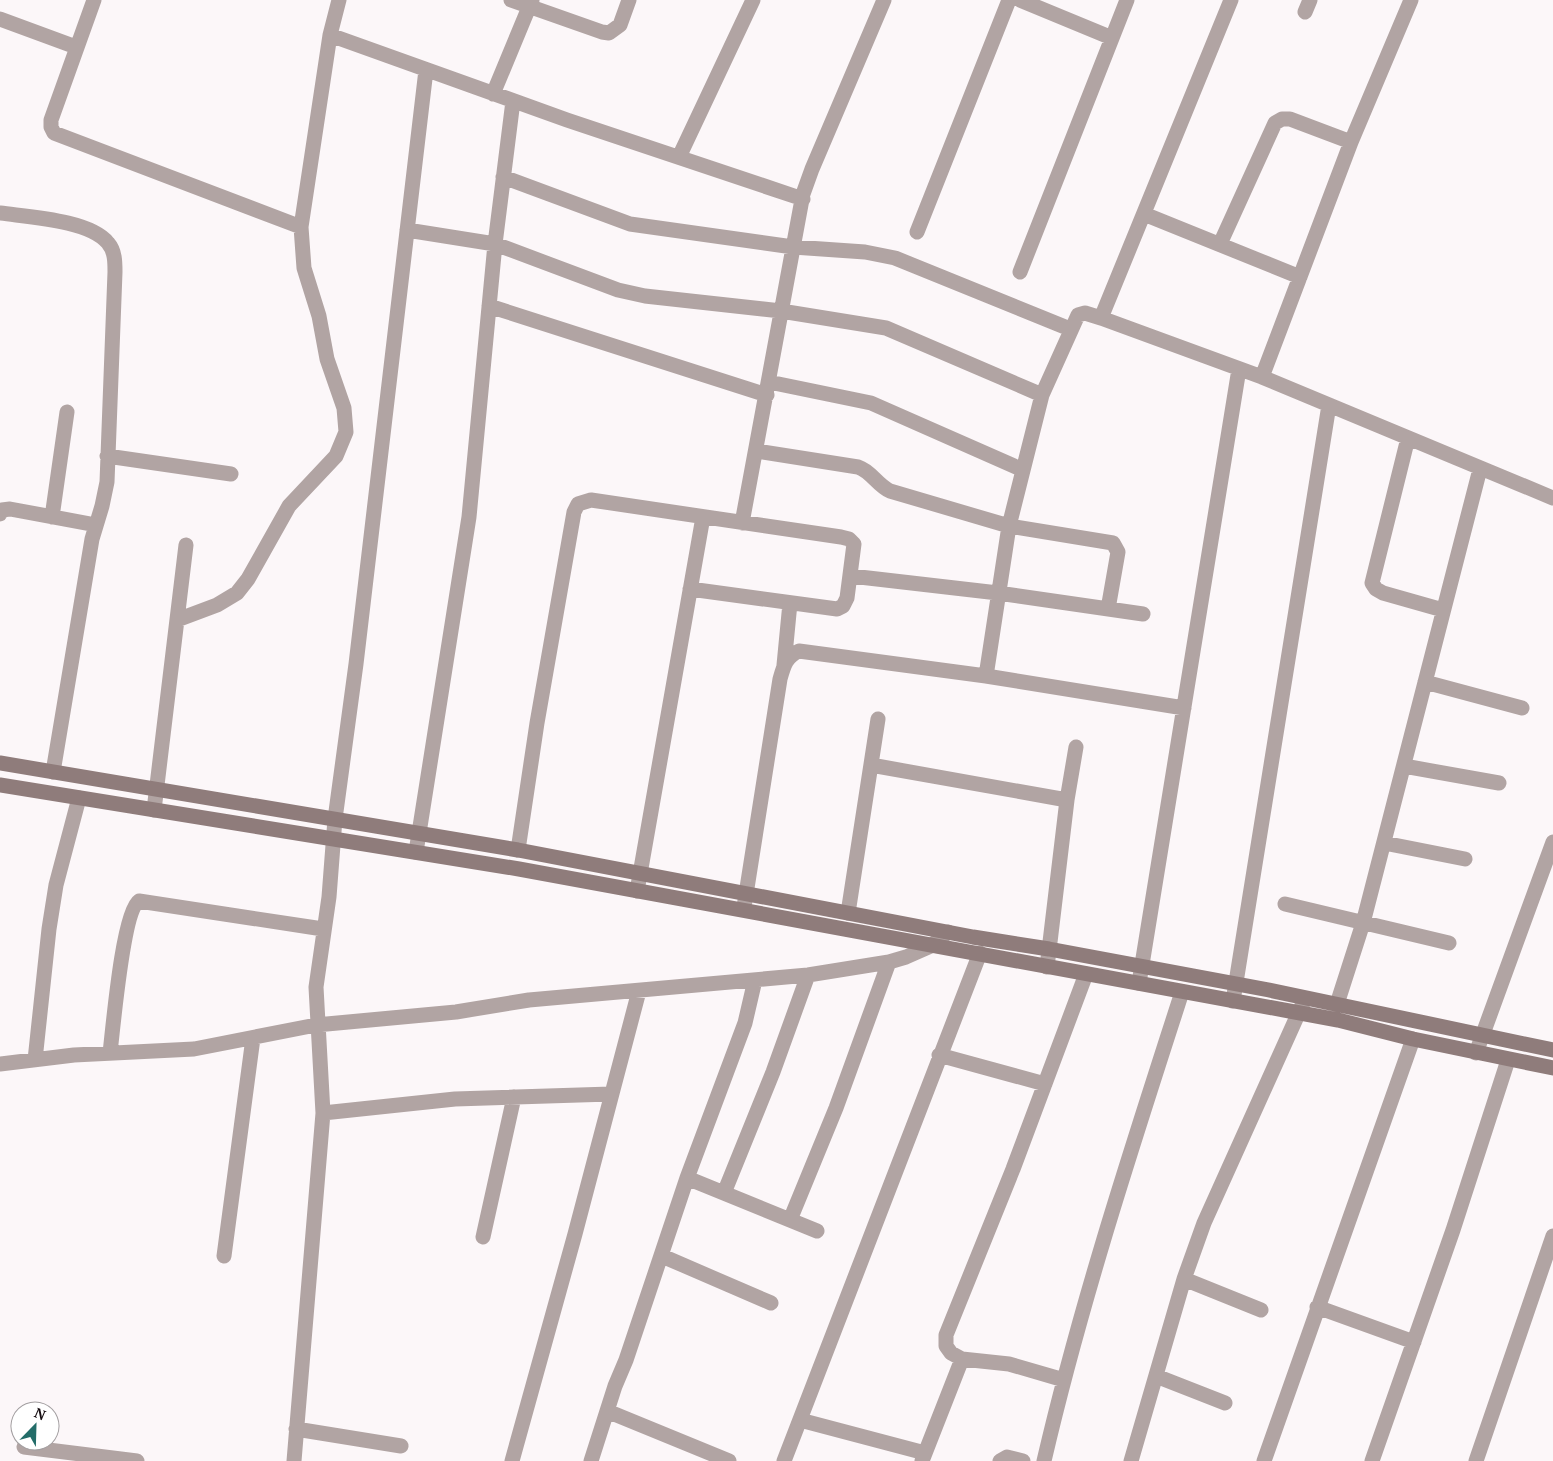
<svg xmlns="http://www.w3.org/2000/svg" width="1553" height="1461" viewBox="0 0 1553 1461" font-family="'PT Serif',serif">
<rect width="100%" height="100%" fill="#fcf7f9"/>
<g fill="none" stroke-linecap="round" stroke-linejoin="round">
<path stroke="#b1a4a3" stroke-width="15" d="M94 0 51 120V127L54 133 301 227
M511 0 602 32 609 33 620 25 629 0
M1020 0 1112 38
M1305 12 1310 0
M0 19 76 47
M330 35 567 120 803 199
M493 94 532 0
M679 157 753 0
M503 177 630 224 793 247 865 252 895 258 1070 329
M0 213C28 217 90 220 108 243 115 251 115 262 115 272L107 482 102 506 92 539 53 772
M1144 214 1300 277
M407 230 495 244 618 290 645 296 781 311 886 328 1042 395
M917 232 1009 0
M1220 244 1275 123 1282 119H1290L1351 142
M1020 272 1127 0
M489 306 767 395
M1101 318 1231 0
M1262 377 1351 142 1411 0
M769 382 871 403 1023 470
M1408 438 1372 583 1376 589 1383 593 1443 610
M756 451 858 467C871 471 877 485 890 491L1009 526 1113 543 1118 552 1108 609
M107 456 231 474
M0 514 2 510 10 509 96 525
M52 517 67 412
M742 523 803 194 812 169 884 0
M851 576 998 593 1143 614
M177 620 217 605 237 593 248 579 289 506 336 456 346 432 344 408 327 359 319 316 304 268 301 227 330 35 339 0
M784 665 790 603
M986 676 1009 526 1042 395 1078 315 1085 313 1101 318 1262 377 1553 498
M1425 682 1522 708
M871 765 1067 800
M1404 766 1499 783
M154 810 186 545
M1384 843 1465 859
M518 850 537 723 574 512 578 504 591 500 841 537 849 539 854 544 847 598 843 606 837 609 690 589
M416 852 469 517 495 244 513 101
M637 891 703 517
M1285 904 1449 943
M744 907 780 679C784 665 786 657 799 651L986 676 1184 708
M848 913 878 719
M1047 967 1067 800 1076 747
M1139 983 1239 369
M1233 1001 1329 405
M1337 1004 1363 923 1480 469
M110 1053C113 1028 123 911 139 901L323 929
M1476 1053 1553 842
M939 1055 1045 1084
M35 1060 49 929 56 885 79 798
M0 1064 74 1055 194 1049 316 1025 456 1012 529 1000 808 975 889 962 906 957 931 946 948 932
M323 1113 455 1099 611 1094
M687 1178 817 1231
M724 1193 773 1072 808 975
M790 1220 836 1108 889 962
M483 1237 514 1097
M224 1256 253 1038
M662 1256 771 1303
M1184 1279 1261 1310
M1317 1307 1414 1342
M1156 1376 1225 1403
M1064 1380 1009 1364 962 1359 951 1353 946 1346V1335L1013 1169 1086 974
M607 1411 729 1461
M800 1420 925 1453
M296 1429 401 1446
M24 1447 137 1461
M294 1461 323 1113 316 987 329 897 335 819 356 664 426 70
M512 1461 575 1234 639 991
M591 1461 615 1386 626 1360 687 1178 745 1023 755 980
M784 1461 980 953
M922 1461 962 1359
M1000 1461 1007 1457 1023 1461
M1044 1461C1081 1302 1132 1147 1182 992
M1131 1461 1184 1279 1204 1223 1304 1001
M1264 1461 1413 1039
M1372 1461 1453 1230 1508 1060
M1476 1461 1553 1236"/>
<path stroke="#8f7c7b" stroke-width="15" d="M0 763 518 850 973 937 1049 949 1269 990 1553 1050
M0 785 519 869 1338 1020 1413 1039 1553 1068"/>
</g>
<g transform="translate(35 1426) rotate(23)"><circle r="24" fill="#ffffff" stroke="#a29ea0"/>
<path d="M0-4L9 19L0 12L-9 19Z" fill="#236d69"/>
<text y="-8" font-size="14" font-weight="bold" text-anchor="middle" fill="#160d11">N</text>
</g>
</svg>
